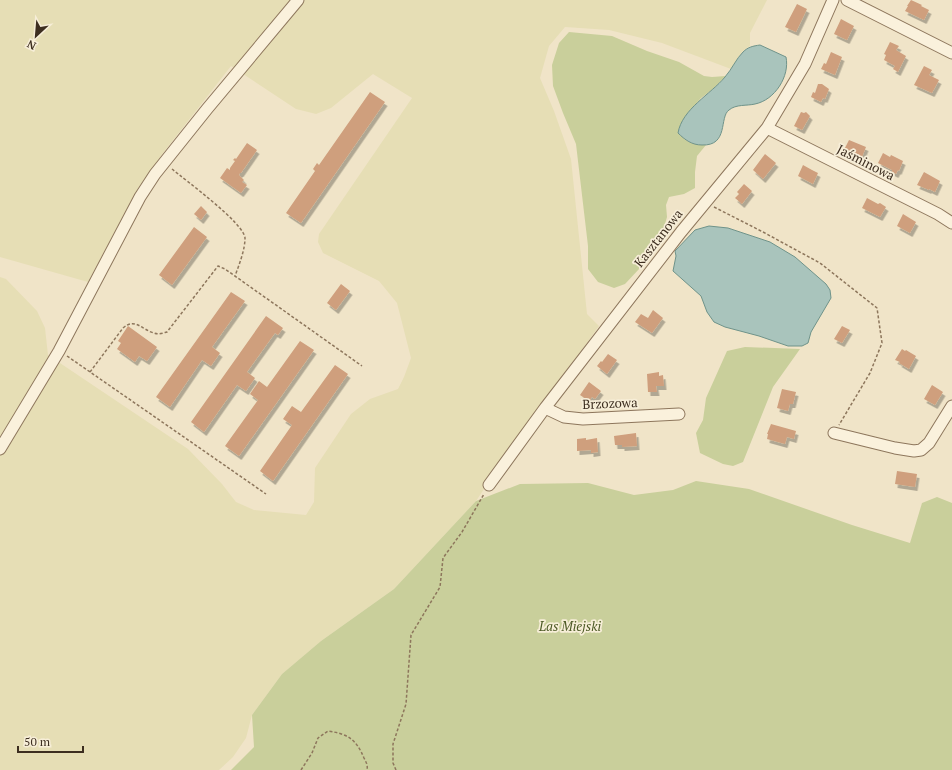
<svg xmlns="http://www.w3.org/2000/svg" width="952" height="770" viewBox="0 0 952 770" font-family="'PT Serif',serif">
<defs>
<filter id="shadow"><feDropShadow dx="2.5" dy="4" stdDeviation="0" flood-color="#0004"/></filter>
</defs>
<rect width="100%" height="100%" fill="#f0e4c8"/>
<path fill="#e6deb5" d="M0 0H767L750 33V46L742 52 731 69 662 43 609 30 565 27 549 46 540 78 554 111 571 159 587 314 599 326 502 462 476 501 394 589 321 641 282 674 252 715 246 738 233 757 219 770H0V277L6 279 37 311 45 328 48 355 188 449 222 484 236 502 254 510 306 515 314 502 315 468 351 414 370 399 398 389 404 377 411 358 397 303 379 281 323 253 318 242 319 234 412 98 373 74 331 108 316 114 296 109 231 66 163 153 137 190 88 282 0 257Z"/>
<path fill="#c9cf9b" d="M569 32 612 36 647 51 679 62 704 76 712 77 726 76 713 89 701 98 688 113 684 139 691 143 706 145 697 156 695 172V188L684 194 669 197 666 205 667 217 660 241 640 268 625 284 614 288 598 282 588 269V246L576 144 563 113 553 86 552 65 559 43Z
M745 347 800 349 773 387 743 462 733 466 723 464 700 453 696 433 703 420 706 398 727 351Z
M696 481 749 489 852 525 910 543 922 503 937 497 952 503V770H231L254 747 252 715 282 674 321 641 394 589 476 501 520 484 588 483 634 495 673 490Z"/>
<path fill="#a9c4bc" stroke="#6f938a" d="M760 45 786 57C790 76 775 100 755 104 747 106 736 104 729 110 719 117 729 146 702 145 692 145 685 140 678 133 682 109 711 94 725 77 732 69 736 59 743 52 748 47 753 46 760 45Z
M709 226 728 228 770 242 795 257 826 284 830 290 831 298 811 332 808 343 802 346H788L759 336 725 327 714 322 707 312 701 296 673 271 676 256 675 251 695 230Z"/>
<path fill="#cf9f7d" filter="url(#shadow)" d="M911 0 922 5 921 6 929 10 924 20 905 11 908 6H907Z
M797 4 807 9 796 32 785 27Z
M841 19 854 26 847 40 834 34Z
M890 42 899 46 896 50 906 56 898 72 893 69 895 66 884 60 886 55 884 54Z
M831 52 842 57 835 75 821 69 824 63 826 64Z
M924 66 932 70 929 75 939 80 932 93 914 85Z
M818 84H822L829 89 825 99 823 98 821 102 811 97 813 92 815 93Z
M370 92 385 102 301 223 286 213 315 171 313 169 317 163 319 165Z
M801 112 804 113 806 112 810 116 802 130 794 126Z
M849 140 866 147 862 157 845 148Z
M247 143 257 150 241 173H240L239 175 244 180 242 182 247 185 241 193 220 178 227 168 230 170V168L235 161 233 160 235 158 236 159Z
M883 153 890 157 891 155 903 161 899 171 898 170 896 174 892 172V170L878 163Z
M765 154 776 163 763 179 753 170Z
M803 165 812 170 818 173 813 184 798 176Z
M924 172 940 181 935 192 929 189V190L917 185Z
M744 184 752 191 742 204 735 198 739 194 737 192Z
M867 198 878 204 880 203 886 207 880 217 862 208Z
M201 206 207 212 201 220 194 214Z
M903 214 916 222 910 233 897 226Z
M194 227 207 237 172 285 159 275Z
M341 284 350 291 336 310 327 303Z
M231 292 245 301 212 347 220 353 211 366 202 360 170 407 156 397Z
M653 310 663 318 652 333 635 322 641 314 648 318Z
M266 316 283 328 278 335 275 333 247 372 255 378 246 391 237 385 204 432 191 422Z
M128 326 157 347 147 361 139 356 135 362 117 349 121 343 118 341Z
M842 326 850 330 842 343 834 339Z
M300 341 314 350 239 456 225 446 258 400 250 394 259 381 267 387Z
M902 349 905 351 906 350 916 356 909 369 899 363 900 362 895 360Z
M608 354 617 360 607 374 597 366 601 361 602 362Z
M335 365 348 374 273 481 260 471 292 425 283 419 292 406 301 412Z
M659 372V376L663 375 664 386H656L657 392H648L647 374Z
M589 382 601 391 595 399 592 397 589 401 580 395Z
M932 385 943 392 935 405 924 399Z
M782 389 796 392 793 404H790L788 411 777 408Z
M771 424 796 431 794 439 787 437 785 444 767 439 768 434H767Z
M636 433 637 446 622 447V445H615L614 436Z
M586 438V440L597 438 598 452 591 453V450L577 451V439Z
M897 471 917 474 915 487 895 484Z"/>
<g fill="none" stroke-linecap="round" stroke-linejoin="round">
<g stroke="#8d765c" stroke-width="13">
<path id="minor" d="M847 0 952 53
M767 128 938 214 952 223
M545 408 564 417 583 419 679 414
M834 433 895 448 914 451 921 450 929 443 952 406
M0 449 59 351 140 197 155 174 207 109 298 0
M489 485 545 408 681 232 767 128 805 64 833 0"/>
</g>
<path stroke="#8d765c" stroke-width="1.5" stroke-dasharray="3 2" stroke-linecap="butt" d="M172 169C185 180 244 223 245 238 245 250 239 265 235 276
M714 207 763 232 820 263 877 308 882 343 870 373 839 425
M67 356 266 494
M90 372 123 328C135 317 142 330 154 333 158 335 163 333 167 332L218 266 225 269 362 366
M301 770 312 753 318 738 328 731C348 734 356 739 364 758 366 762 368 765 367 770
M396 770 393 763V744L406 704 411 635 440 587 443 558 462 532 484 494"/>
<use href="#minor" stroke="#faf1dc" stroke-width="11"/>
</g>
<g text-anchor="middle" stroke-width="3.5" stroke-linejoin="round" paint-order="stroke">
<g font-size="13" fill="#3d2e20" stroke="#f7eed8">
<text transform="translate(866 162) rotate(27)" y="5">Jaśminowa</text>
<text transform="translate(658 238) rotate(-52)" y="5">Kasztanowa</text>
<text transform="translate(610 403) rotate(-2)" y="5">Brzozowa</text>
</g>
<g font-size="13" font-style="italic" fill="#4d5a26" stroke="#f7eed8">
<text x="570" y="631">Las Miejski</text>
</g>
</g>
<g transform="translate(36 36) rotate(206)" stroke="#f7eed8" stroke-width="3" paint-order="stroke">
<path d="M0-3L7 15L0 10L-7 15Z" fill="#3d2e20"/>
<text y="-6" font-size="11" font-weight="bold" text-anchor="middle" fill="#3d2e20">N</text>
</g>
<path d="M18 746v6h65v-6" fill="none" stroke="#3d2e20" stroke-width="2"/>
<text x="24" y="746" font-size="12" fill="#3d2e20" stroke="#f7eed8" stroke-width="3" paint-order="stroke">50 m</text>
</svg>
